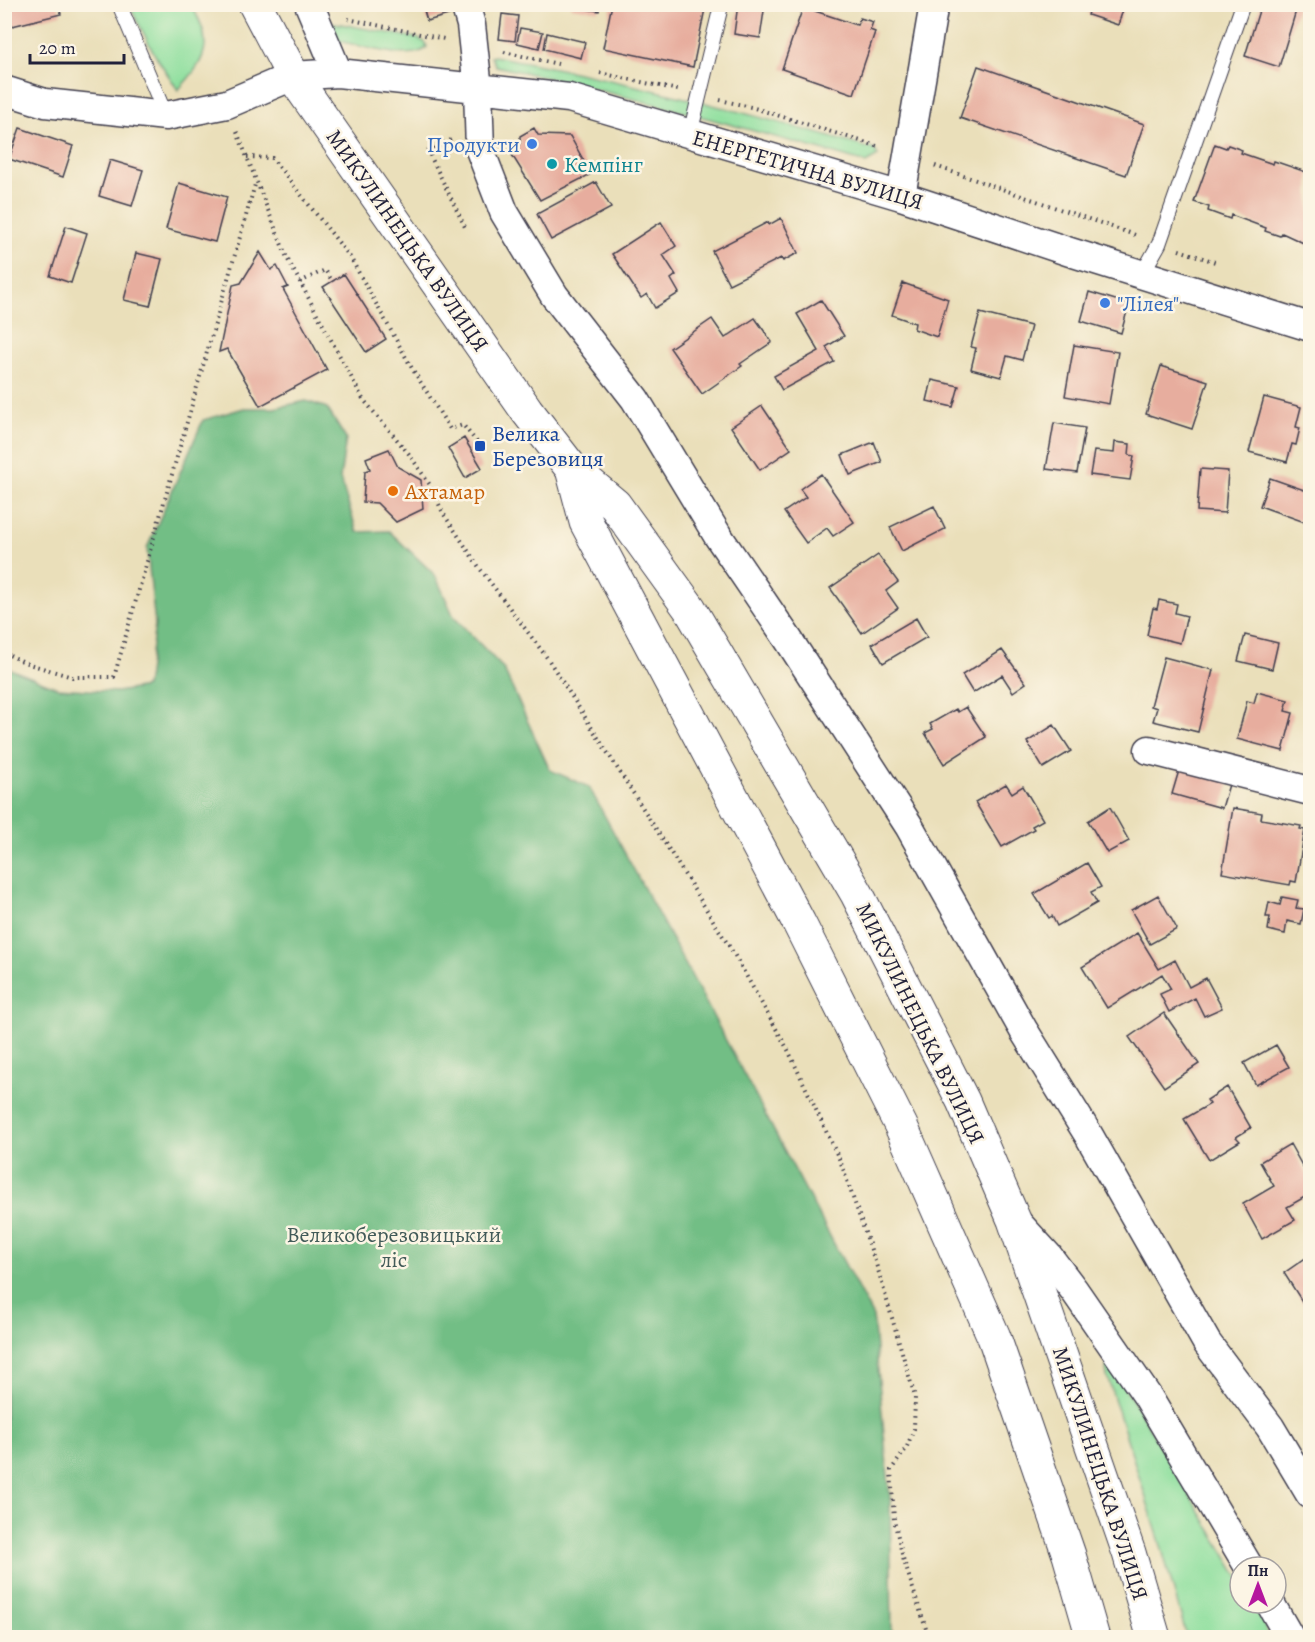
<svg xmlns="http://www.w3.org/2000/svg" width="1315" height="1642" viewBox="0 0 1315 1642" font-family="Alegreya,serif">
<rect width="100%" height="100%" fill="#fcf5e5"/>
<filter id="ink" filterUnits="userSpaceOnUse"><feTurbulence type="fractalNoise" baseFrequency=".0167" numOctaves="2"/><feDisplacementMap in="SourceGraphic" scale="12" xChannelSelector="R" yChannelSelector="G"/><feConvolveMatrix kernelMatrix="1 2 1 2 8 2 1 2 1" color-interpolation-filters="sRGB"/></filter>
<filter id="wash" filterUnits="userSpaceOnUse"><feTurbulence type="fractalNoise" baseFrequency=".008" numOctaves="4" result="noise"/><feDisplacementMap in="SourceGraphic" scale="24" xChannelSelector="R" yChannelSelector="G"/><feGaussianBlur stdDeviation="1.35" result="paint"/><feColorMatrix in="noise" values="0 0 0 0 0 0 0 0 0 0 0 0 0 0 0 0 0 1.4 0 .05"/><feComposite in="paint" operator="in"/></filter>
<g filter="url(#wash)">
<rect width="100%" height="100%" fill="#eadfba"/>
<path fill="#8edf9e" stroke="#58806c" stroke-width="1.5" d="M129 5H191C214 43 208 58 178 90L155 55Z
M335 23 416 38 425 42 427 47C414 64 354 44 335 40L329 25Z
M494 56C623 80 750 113 875 150L878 156 866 163C744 127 621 94 496 66L491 57Z
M1109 1365 1134 1402 1240 1579V1603H1254L1265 1623 1267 1637H1187L1159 1539 1107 1376 1106 1368Z"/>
<path fill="#72be85" stroke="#4a7060" stroke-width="1.5" d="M306 401 327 408 346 439 340 478 357 532 389 531 435 575 454 617 503 668 550 770 589 787 689 971 873 1317 890 1498 892 1637H5V667L58 688 117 692 146 687 155 625 147 548 203 420 244 408H274Z"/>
<g id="blocks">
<path fill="#e7ad9e" d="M4 4H58L61 14 4 28Z
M432 4H449L452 14 427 21 423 7Z
M571 4H600L599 11 571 7Z
M612 4H706L693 67 603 48Z
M738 4H765L760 38 734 34Z
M1125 4 1118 25 1088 15 1089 12 1067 5Z
M1261 4H1298L1279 67 1245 56Z
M803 7 857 25 860 18 873 22 870 30 875 32 854 94 782 69Z
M502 14 518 16 515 41 499 39Z
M520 28 543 32 539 48 517 43Z
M547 33 585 42 581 58 544 49Z
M978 66 1144 124 1126 175 960 118Z
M20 128 73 146 63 177 9 159Z
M534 128 538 135 570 136 591 174 540 200 512 155 520 143V136Z
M1215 144 1226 148 1228 145 1242 150 1241 153 1273 164 1274 161 1309 173 1310 246 1282 233 1280 236 1265 231 1266 228 1231 215 1230 219 1208 211 1209 207 1194 202Z
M110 160 143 170 132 206 99 196Z
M596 182 611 208 551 240 537 214Z
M179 183 227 197 215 242 166 229Z
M781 218 798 253 783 261 781 258 729 284 712 251 768 222 769 225Z
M661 222 676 246 663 255 676 275 671 279 679 293 655 308 647 294 641 298 612 254Z
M66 226 87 233 71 283 50 276Z
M260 252 271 270 277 266 288 287 283 289 327 370 260 406 227 349 219 352 233 285 241 283Z
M136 253 162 259 150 306 124 300Z
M344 274 386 339 366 352 323 287Z
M903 283 948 299 937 337 914 329 915 323 892 315Z
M1089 292 1129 304 1121 333 1081 321Z
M821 300 844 336 826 347 834 362 782 390 774 376 819 351 797 314Z
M980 313 1031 326 1022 360 1007 356 1001 377 971 369 976 348 971 347Z
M755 318 772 342 740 364 742 366 702 394 670 348 712 319 725 338Z
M1074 345 1118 352 1109 404 1065 396Z
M1161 366 1208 381 1192 429 1146 414Z
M932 380 959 386 953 407 927 401Z
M1264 397 1301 407 1296 427 1300 428 1296 445 1292 444 1287 462 1249 452Z
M762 406 791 449 760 470 731 427Z
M1054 423 1085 428 1077 473 1046 469Z
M464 438 482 468 465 478 448 448Z
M874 442 882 462 850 475 842 455Z
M1115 442 1130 444 1129 455 1134 456 1130 480 1090 475 1094 451 1114 453Z
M389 449 398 467 421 480 423 509 396 522 377 503 363 502 365 471 370 469 366 458Z
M1200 469 1228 471 1225 513 1197 511Z
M821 474 854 522 833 536 827 528 806 543 784 512 806 497 800 489Z
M1270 478 1310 492V524L1260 506Z
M934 506 945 529 902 551 890 527Z
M878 555 898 582 886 591 898 608 862 633 830 588Z
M1159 600 1177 604 1175 613 1187 616 1180 643 1147 635 1153 608 1157 609Z
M916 618 927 637 883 663 872 644Z
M1245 635 1278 643 1272 669 1238 661Z
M1002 650 1026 683 1013 692 1002 675 973 693 962 675Z
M1164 657 1213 670 1198 732 1153 721 1157 708 1151 706Z
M1257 692 1288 700 1285 711 1293 713 1283 751 1237 739 1247 701 1254 703Z
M966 707 986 737 944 764 925 733 933 729 930 724 956 709 958 712Z
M1054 725 1071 751 1043 768 1027 742Z
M1180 767 1230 781 1222 808 1172 794Z
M1006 784 1012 793 1023 786 1043 820 1032 826 1034 829 1002 847 975 802Z
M1110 807 1129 841 1107 853 1088 821Z
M1233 808 1262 813 1261 819 1301 826 1300 829 1305 830 1296 882 1291 881 1290 885 1222 873Z
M1087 863 1101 887 1091 892 1097 903 1057 926 1052 916 1049 918 1034 894Z
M1158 895 1177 929 1150 944 1131 910Z
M1282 897 1298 900 1296 908 1304 909 1301 924 1287 921 1285 934 1268 930 1270 917H1266L1269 902 1280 905Z
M1137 933 1159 969 1175 960 1189 987 1206 978 1222 1008 1204 1016 1195 998 1169 1012 1160 994 1171 989 1162 974 1107 1008 1082 967Z
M1164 1013 1199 1064 1164 1087 1129 1037Z
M1276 1045 1289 1067 1256 1085 1244 1063Z
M1227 1087 1251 1128 1236 1137 1240 1141 1209 1160 1184 1119 1210 1104 1207 1100Z
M1290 1144 1310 1180V1194L1287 1207 1295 1220 1262 1239 1243 1204 1274 1186 1260 1162Z
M1310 1255V1314L1284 1273Z"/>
</g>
</g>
<g filter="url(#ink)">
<use href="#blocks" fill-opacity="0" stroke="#403e4e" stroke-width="1.5"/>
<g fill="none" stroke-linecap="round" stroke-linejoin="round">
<g stroke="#403e4e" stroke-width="16">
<path id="service" d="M119 4 166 116
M690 134 721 6
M1142 274 1159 244 1243 4"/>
</g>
<g stroke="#403e4e" stroke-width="31">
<path id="minor" d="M309 4 338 73
M465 4 471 25 478 89 480 150 504 212 554 295 635 399 718 536 788 639 909 826 1024 1031 1088 1134 1207 1343 1270 1427 1310 1494
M4 90 45 103 166 116 227 104 293 76 338 73 569 98 901 196 1070 252 1310 327
M901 196 934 4
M1149 750 1310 791
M1016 1221 1049 1257 1074 1290 1148 1397 1249 1567
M1270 1603 1290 1638"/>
</g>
<g stroke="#403e4e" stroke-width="35">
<path id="trunk" d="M255 4 293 76 527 411 572 469 615 505 690 609 857 894 963 1101 1014 1220 1129 1553 1154 1638
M572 469 586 522 799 923 901 1126 994 1337 1069 1555 1093 1638"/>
</g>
<path stroke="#403e4e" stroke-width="4" stroke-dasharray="1.5 4.5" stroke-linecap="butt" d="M348 19 444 39
M504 52 558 64
M600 73 678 90
M720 100 751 107 880 147
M237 132 287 258 363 399 409 454 430 485 443 513 481 570 548 659 663 840 734 954 788 1050 841 1163 879 1273 915 1397 914 1429 906 1449 891 1470 894 1520 903 1558 929 1638
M451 140 428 151 465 227
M247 157 272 158 350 257 413 370 450 429 463 425 480 446
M935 166 1138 236
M1179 250 1218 263
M300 282 325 270 333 282
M4 653 29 664 72 677H114L256 181"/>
<use href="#service" stroke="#fff" stroke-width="14"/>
<use href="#minor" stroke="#fff" stroke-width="28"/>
<use href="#trunk" stroke="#fff" stroke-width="33"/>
</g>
</g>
<g fill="#3f7fe0" stroke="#fcf5e5" stroke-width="2">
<circle cx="532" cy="144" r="6"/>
<circle cx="1105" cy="303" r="6"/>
</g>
<circle fill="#0f9aa8" stroke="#fcf5e5" stroke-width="2" cx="552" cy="164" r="6"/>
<rect fill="#1a4fb4" stroke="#fcf5e5" stroke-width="2" x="474" y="440" width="12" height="12" rx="3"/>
<circle fill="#e8710a" stroke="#fcf5e5" stroke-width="2" cx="393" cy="491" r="6"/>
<g text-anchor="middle" stroke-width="5" stroke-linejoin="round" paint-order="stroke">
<g font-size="22" fill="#366cbe" stroke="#fcf5e5" text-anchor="end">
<text x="520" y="152">Продукти</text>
<text x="1117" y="311" text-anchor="start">"Лілея"</text>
</g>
<g font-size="22" fill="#0d838f" stroke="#fcf5e5" text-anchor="start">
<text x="564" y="172">Кемпінг</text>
</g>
<g font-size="22" fill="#22223b" stroke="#fcf5e5">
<text transform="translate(808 169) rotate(16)" y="8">ЕНЕРГЕТИЧНА ВУЛИЦЯ</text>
<text transform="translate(408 240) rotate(55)" y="8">МИКУЛИНЕЦЬКА ВУЛИЦЯ</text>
<text transform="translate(921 1023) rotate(64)" y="8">МИКУЛИНЕЦЬКА ВУЛИЦЯ</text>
<text transform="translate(1101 1473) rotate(72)" y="8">МИКУЛИНЕЦЬКА ВУЛИЦЯ</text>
</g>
<g font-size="22" fill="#164399" stroke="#fcf5e5" text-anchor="start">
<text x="492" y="441">Велика<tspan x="492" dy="25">Березовиця</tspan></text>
</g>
<g font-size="22" fill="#c56008" stroke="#fcf5e5" text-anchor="start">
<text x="405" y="499">Ахтамар</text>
</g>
<g font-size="22" fill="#425b59" stroke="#fcf5e5">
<text x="394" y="1242">Великоберезовицький<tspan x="394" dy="25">ліс</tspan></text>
</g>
</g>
<rect width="1315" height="1642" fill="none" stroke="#fcf5e5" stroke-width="24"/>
<g transform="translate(1258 1585)"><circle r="28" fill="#fcf5e5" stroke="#a5a1a1" stroke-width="1.5"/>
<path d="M0-4.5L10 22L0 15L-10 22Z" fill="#b5179e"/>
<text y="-9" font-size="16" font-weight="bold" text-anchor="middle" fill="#22223b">Пн</text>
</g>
<path d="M30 54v9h94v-9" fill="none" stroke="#22223b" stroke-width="3"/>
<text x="39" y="54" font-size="18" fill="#22223b" stroke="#fcf5e5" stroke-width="4.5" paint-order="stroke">20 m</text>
</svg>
